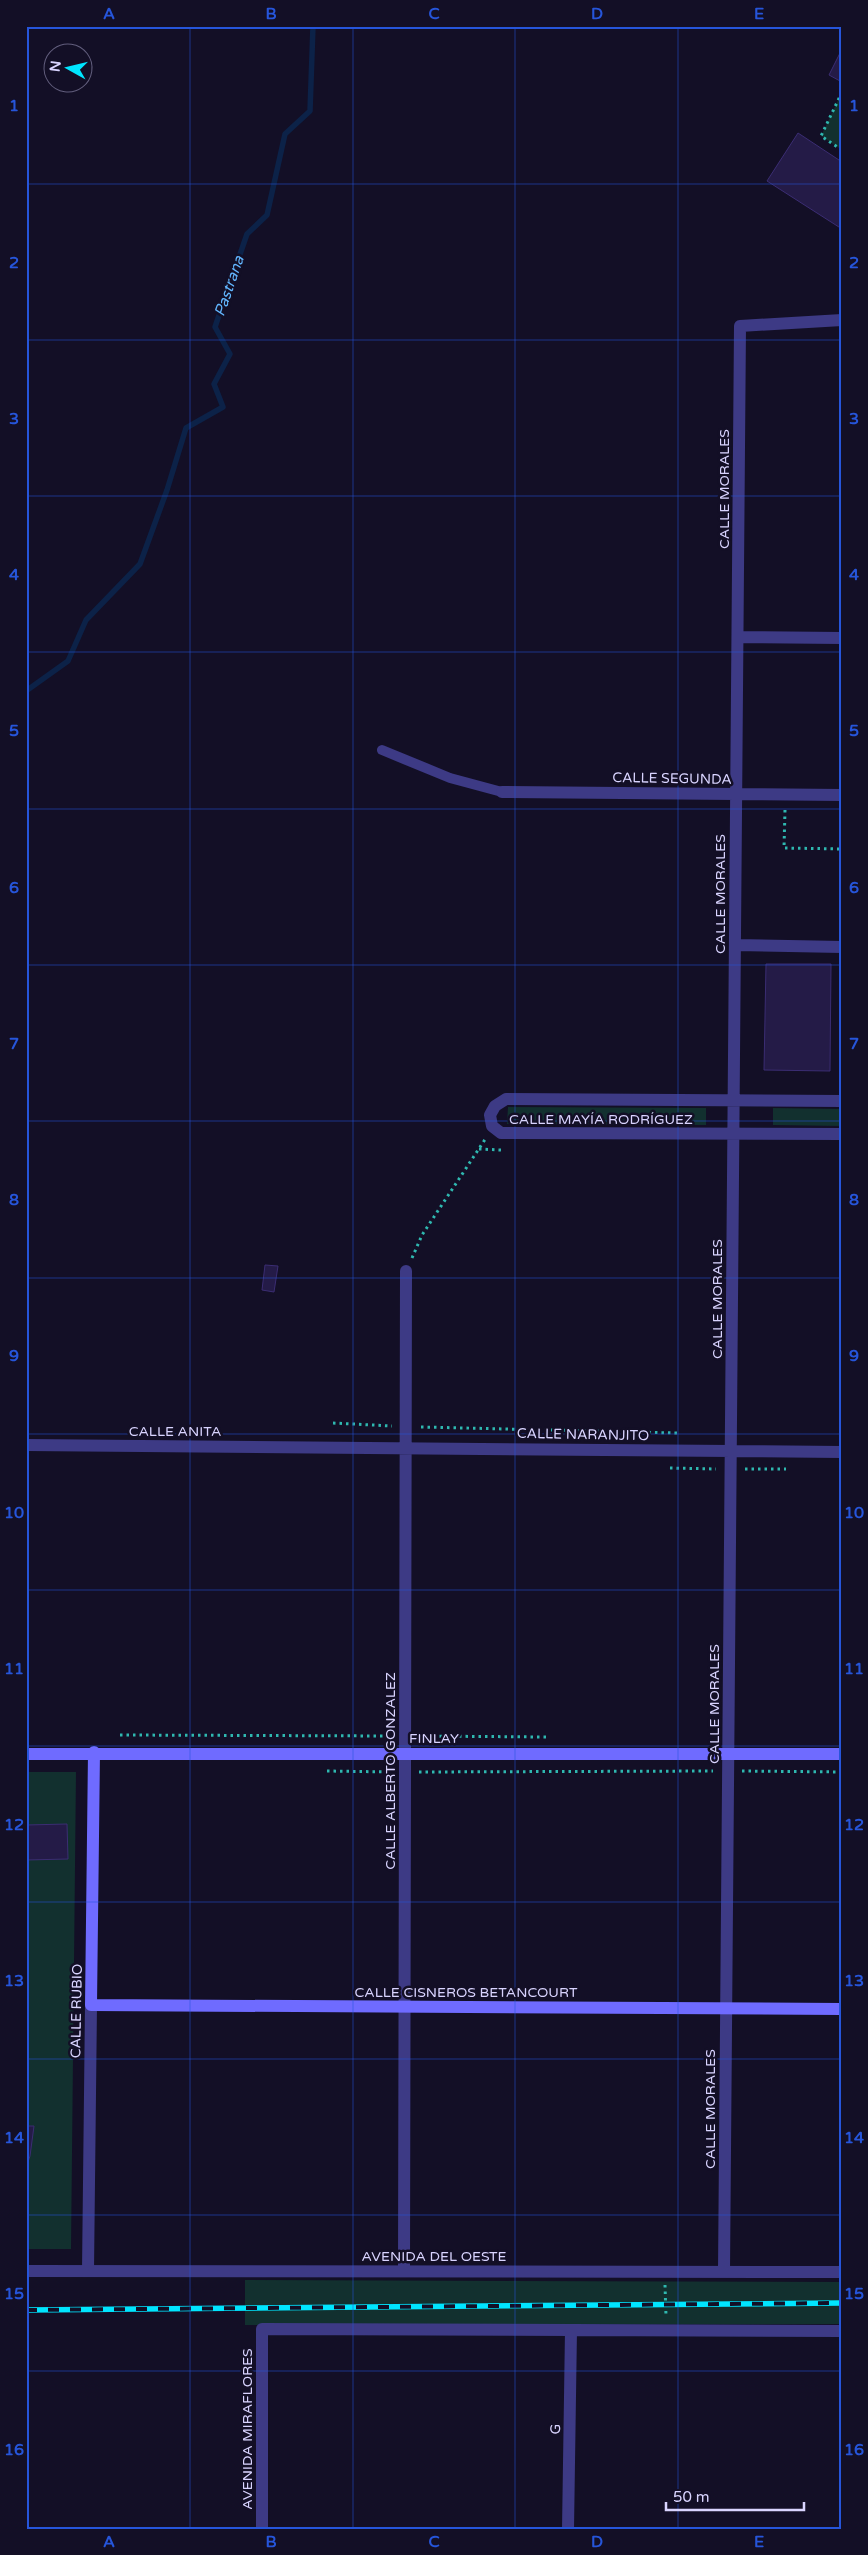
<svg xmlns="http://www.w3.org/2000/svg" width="868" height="2555" viewBox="0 0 868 2555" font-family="'Varela Round',sans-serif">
<rect width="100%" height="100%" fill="#130f26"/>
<path fill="#12302f" d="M842 92V150L821 136Z
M508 1107 706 1108V1125L507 1124Z
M773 1108 842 1109V1126L773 1125Z
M26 1772H76L71 2249H26Z
M245 2280 842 2282V2324L245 2325Z"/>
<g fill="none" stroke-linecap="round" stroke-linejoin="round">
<path stroke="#0c2248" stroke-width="5.5" d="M26 691 68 661 86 620 140 564 167 490 186 428 223 407 214 384 230 354 215 327 247 234 267 215 285 134 310 111 313 26"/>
</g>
<path fill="#241b47" stroke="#3b2d73" d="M842 49V77L840 81 829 75Z
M798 133 842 162V229L767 181Z
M766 964H831L830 1071 764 1070Z
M265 1265 278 1266 274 1292 262 1290Z
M67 1824 68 1859 26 1860V1825Z
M26 2126H34L30 2156 26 2168Z"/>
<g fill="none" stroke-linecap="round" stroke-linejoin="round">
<path stroke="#2fb8b0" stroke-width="3" stroke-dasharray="2.5 4" stroke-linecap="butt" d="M842 92 821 136 842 150
M785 810 784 848 842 849
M479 1149 501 1150
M412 1258 422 1235 486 1138
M333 1423 392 1426
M421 1427 677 1433
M670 1468 716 1469
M745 1469H786
M120 1735 391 1736
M420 1736 546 1737
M327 1771 391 1772
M742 1771 842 1772
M419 1772 713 1771
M665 2285 666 2316"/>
<path stroke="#3d3a85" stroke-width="10" d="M382 750 450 778 502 792"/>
<path stroke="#3d3a85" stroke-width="12" d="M738 637 842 638
M502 792 842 795
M735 945 842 947
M842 1101 506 1099 495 1106 490 1115 492 1126 501 1133 842 1134
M26 1445 842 1452
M26 2271 842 2272
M88 2271 91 2005
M404 2271 406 1271
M724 2272 740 326 842 320
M262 2529V2329L842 2331
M568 2529 571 2330"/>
<path stroke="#6f6bff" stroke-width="12" d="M94 1752 91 2005 842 2009
M26 1754H842"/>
<g stroke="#00e5ff" stroke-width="5.5">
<path id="rail" d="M26 2310 842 2303"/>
</g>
<use href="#rail" stroke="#130f26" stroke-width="4" stroke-dasharray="11" stroke-linecap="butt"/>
</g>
<path fill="none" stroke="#2655da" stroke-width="1" stroke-opacity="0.55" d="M190 26V2529M353 26V2529M515 26V2529M678 26V2529M26 184H842M26 340H842M26 496H842M26 652H842M26 809H842M26 965H842M26 1121H842M26 1278H842M26 1434H842M26 1590H842M26 1746H842M26 1902H842M26 2059H842M26 2215H842M26 2371H842"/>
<g text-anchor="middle" stroke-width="5" stroke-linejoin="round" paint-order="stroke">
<g font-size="14" fill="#d9d4ff" stroke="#130f26">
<text transform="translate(724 489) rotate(-90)" y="5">CALLE MORALES</text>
<text transform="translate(672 778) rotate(1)" y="5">CALLE SEGUNDA</text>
<text transform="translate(720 894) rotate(-90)" y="5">CALLE MORALES</text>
<text x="601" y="1124">CALLE MAYÍA RODRÍGUEZ</text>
<text transform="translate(717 1299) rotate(-90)" y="5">CALLE MORALES</text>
<text x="175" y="1436">CALLE ANITA</text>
<text transform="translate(583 1434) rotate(1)" y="5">CALLE NARANJITO</text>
<text transform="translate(714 1704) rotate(-90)" y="5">CALLE MORALES</text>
<text x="434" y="1743">FINLAY</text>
<text transform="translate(390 1771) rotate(-90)" y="5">CALLE ALBERTO GONZALEZ</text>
<text x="466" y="1997">CALLE CISNEROS BETANCOURT</text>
<text transform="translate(76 2011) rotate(-89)" y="5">CALLE RUBIO</text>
<text transform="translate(710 2109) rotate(-90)" y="5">CALLE MORALES</text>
<text x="434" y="2261">AVENIDA DEL OESTE</text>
<text transform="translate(247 2429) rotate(-90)" y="5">AVENIDA MIRAFLORES</text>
<text transform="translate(555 2429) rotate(-89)" y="5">G</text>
</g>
<g font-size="15" font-style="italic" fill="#62b6ff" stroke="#130f26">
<text transform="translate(229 286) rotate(-71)" y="5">Pastrana</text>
</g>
</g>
<rect width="868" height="2555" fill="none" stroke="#130f26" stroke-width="55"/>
<g transform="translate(68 68) rotate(278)"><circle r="24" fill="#130f26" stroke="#625e7d"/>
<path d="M0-4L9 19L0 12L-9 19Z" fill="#00e5ff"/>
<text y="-8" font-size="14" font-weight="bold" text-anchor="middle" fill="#d9d4ff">N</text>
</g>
<path d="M666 2502v8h138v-8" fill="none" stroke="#d9d4ff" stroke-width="2.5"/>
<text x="673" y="2502" font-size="15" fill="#d9d4ff" stroke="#130f26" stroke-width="4" paint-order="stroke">50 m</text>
<rect x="28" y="28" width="812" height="2500" fill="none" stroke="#2655da" stroke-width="2"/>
<g font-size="16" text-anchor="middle" font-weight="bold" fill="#2655da">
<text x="109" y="19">A</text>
<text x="271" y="19">B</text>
<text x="434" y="19">C</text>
<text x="597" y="19">D</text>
<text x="759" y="19">E</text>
<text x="14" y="111">1</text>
<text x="854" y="111">1</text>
<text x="14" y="268">2</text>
<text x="854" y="268">2</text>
<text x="14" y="424">3</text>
<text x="854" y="424">3</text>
<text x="14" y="580">4</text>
<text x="854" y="580">4</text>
<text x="14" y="736">5</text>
<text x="854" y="736">5</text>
<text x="14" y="893">6</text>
<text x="854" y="893">6</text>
<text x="14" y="1049">7</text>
<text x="854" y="1049">7</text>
<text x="14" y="1205">8</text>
<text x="854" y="1205">8</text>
<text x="14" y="1361">9</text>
<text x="854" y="1361">9</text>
<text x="14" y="1518">10</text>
<text x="854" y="1518">10</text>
<text x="14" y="1674">11</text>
<text x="854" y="1674">11</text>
<text x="14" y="1830">12</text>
<text x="854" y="1830">12</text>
<text x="14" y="1986">13</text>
<text x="854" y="1986">13</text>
<text x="14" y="2143">14</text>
<text x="854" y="2143">14</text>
<text x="14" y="2299">15</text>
<text x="854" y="2299">15</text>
<text x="14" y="2455">16</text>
<text x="854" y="2455">16</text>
<text x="109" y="2547">A</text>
<text x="271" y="2547">B</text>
<text x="434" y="2547">C</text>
<text x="597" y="2547">D</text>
<text x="759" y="2547">E</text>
</g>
</svg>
